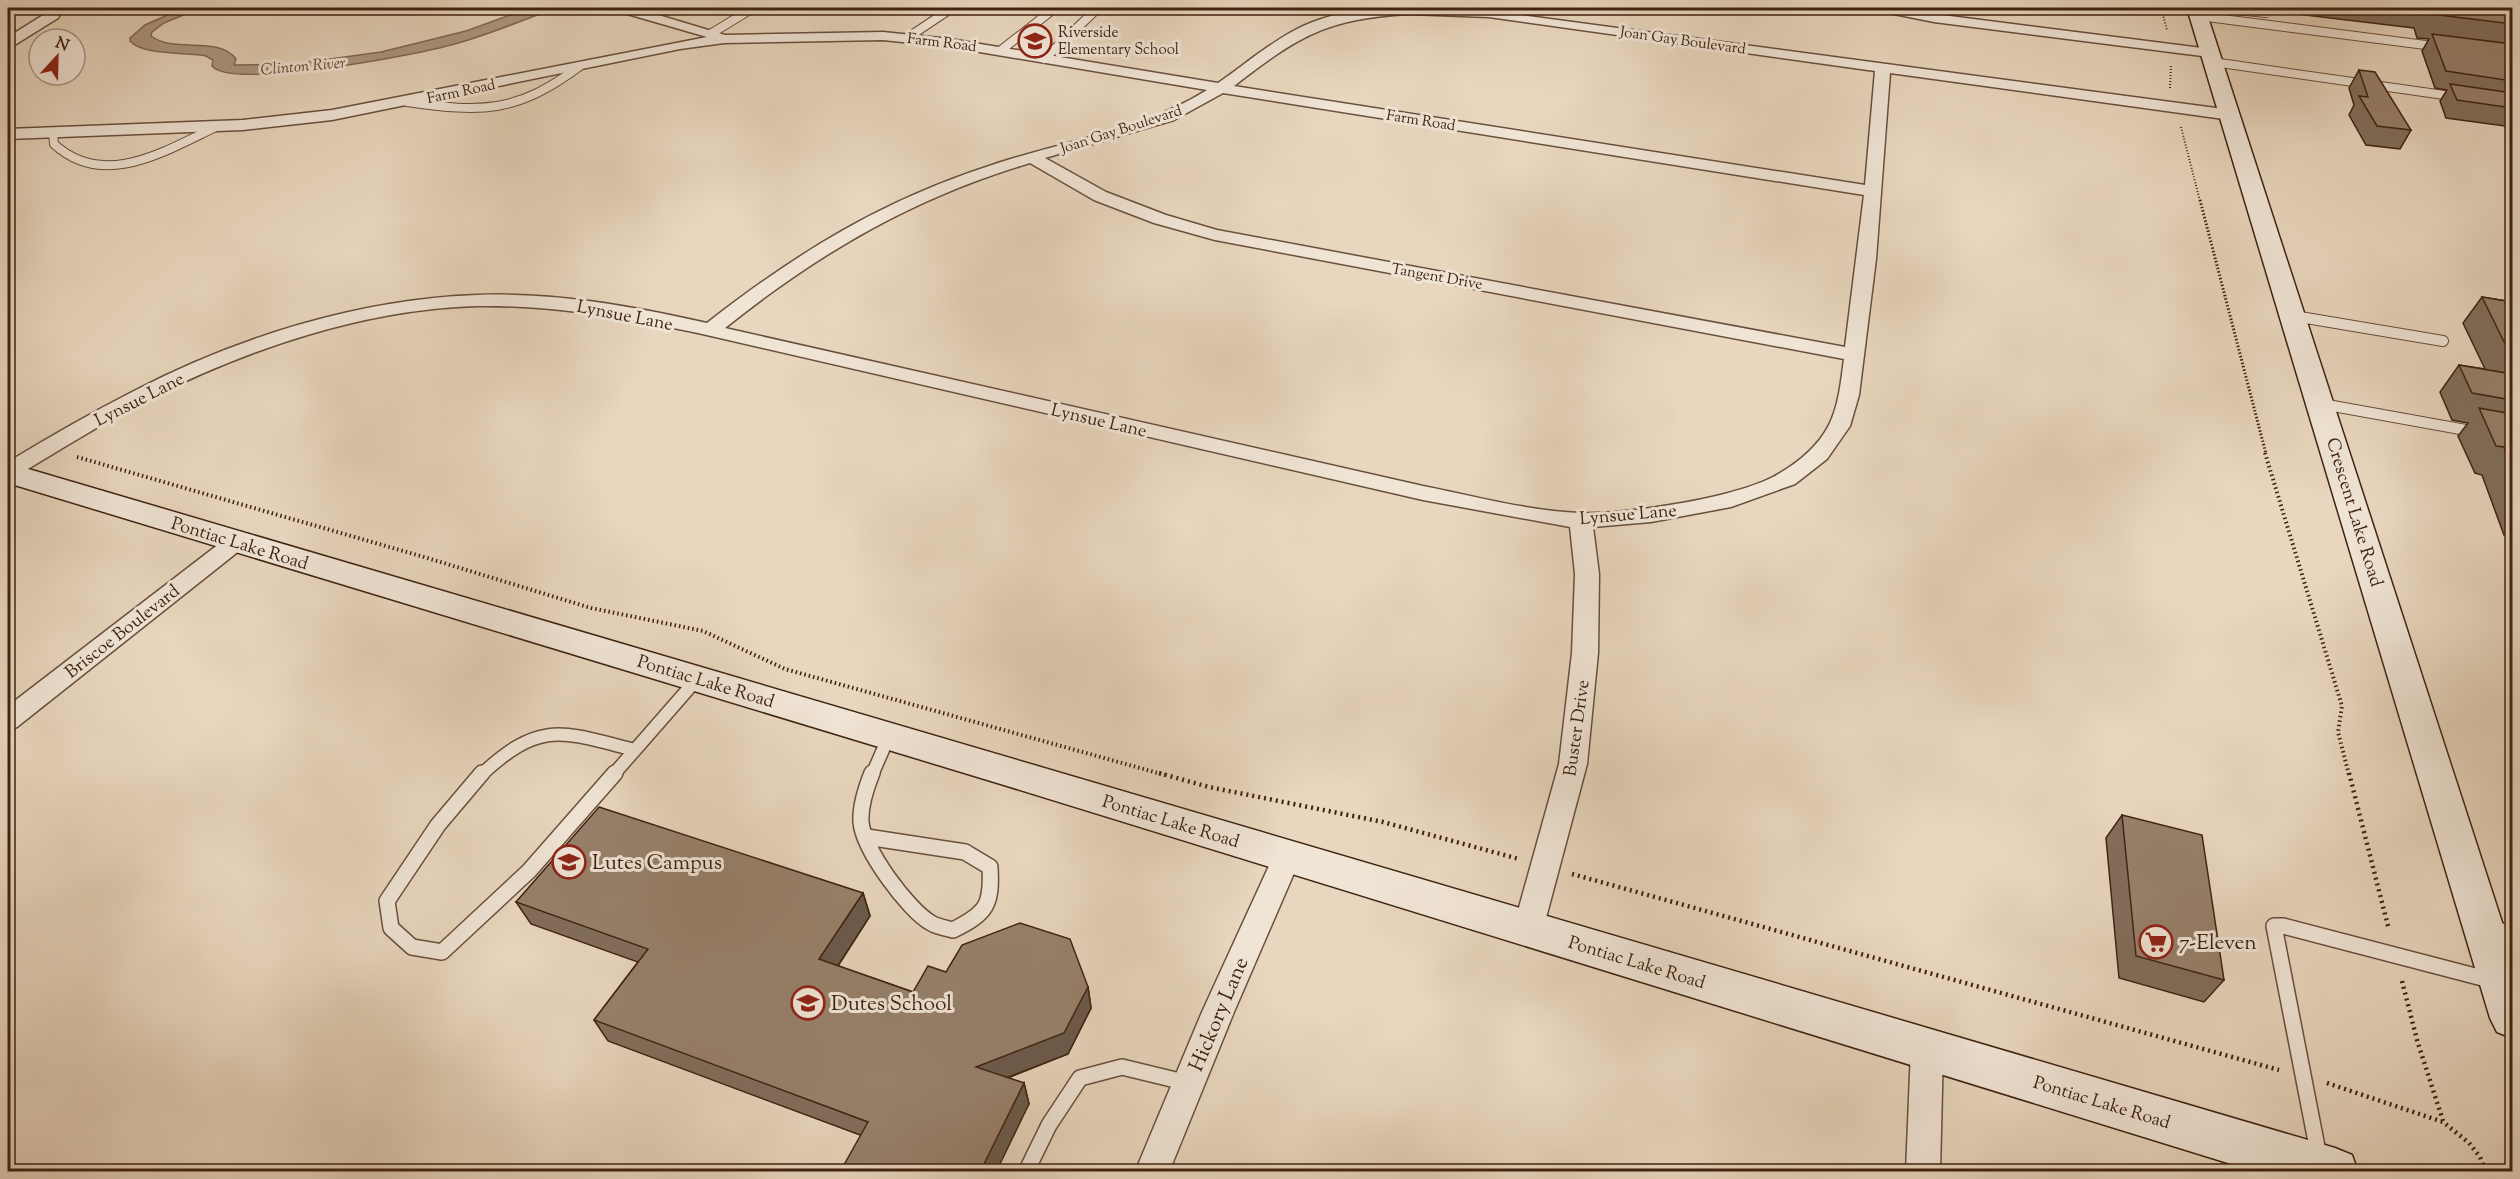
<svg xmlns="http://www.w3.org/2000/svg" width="2520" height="1179" viewBox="0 0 2520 1179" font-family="'Sorts Mill Goudy',serif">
<rect width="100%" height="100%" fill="#e8d6be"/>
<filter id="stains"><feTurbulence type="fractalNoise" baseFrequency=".00333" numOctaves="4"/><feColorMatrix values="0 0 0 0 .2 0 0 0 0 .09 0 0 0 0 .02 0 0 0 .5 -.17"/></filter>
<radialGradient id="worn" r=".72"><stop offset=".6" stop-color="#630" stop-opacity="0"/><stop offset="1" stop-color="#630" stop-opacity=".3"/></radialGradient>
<path fill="#af9983" stroke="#826955" stroke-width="1.5" d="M183 8H200L164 23 152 32 151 36C175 54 219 35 236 59L234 65 293 64 381 52 466 31 529 8H556C520 21 484 37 447 46 414 55 232 90 212 66L213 60 206 56C186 52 144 56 130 41V38L145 25Z"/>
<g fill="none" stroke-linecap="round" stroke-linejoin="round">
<g stroke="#694f3c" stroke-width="10">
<path id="lane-far3" d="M2216 8 2266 13 2264 8
M2199 16 2441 47
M712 33 753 8
M907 38 952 8
M1000 51 1055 8
M1044 59 1098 8
M2213 62 2458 97
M407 102C483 113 517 113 580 66
M53 132 54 144C105 191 168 149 220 125"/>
</g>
<g stroke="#694f3c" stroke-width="12">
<path id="lane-far2" d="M2294 316 2443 341
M2322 404 2477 432"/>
</g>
<g stroke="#694f3c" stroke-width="15">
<path id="lane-far1" d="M635 750 697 679
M481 775C541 719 563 732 635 750
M613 775 635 750
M872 775 889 736"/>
</g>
<g stroke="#694f3c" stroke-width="18">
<path id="lane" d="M482 773 438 825 387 901 391 928 412 947 442 952 529 871 615 773
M867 837 965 852 990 867C992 905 987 913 953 930 946 928 938 927 931 923 908 910 863 849 861 822 860 806 866 788 872 773
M2491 928 2512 934
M2319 1157 2274 926H2283L2494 981
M1026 1172 1049 1125 1080 1078 1122 1067 1188 1083"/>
</g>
<g stroke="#694f3c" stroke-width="3">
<path id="street" d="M51 8H64L58 18 13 46 8 47V37L48 12Z
M615 8H635L725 35 883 32 950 39 1218 83C1244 65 1268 44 1297 29 1349 2 1412 8 1468 8L2231 110 2239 115 2231 120 1890 73 1876 259 1859 395 1850 426 1827 459 1795 484 1731 507 1651 522 1593 527 1599 574 1598 653 1587 764 1543 929 1539 938 1528 942 1517 938 1513 929 1559 764 1572 653 1575 574 1570 527 1423 500 698 333C626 318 553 305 478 306 366 309 249 348 149 399 104 422 60 450 16 476L8 478V462C49 437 91 413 134 391 238 337 360 299 477 295 554 292 632 306 707 323 798 252 881 201 992 165 1063 141 1142 131 1207 90L950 47 883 40 724 43 680 49 332 120 243 130 8 139V129L243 120 332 110 707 37 617 11ZM1409 14 1489 17 1875 71 1865 185 1234 86C1299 36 1325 19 1409 14ZM1223 93 1864 195 1845 347 1217 230 1166 215 1106 192 1045 158 1174 120ZM1030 163 1094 200 1154 223 1215 240 1844 359C1841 381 1839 405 1829 425 1819 445 1799 462 1780 473 1743 497 1626 515 1580 513 1528 511 1474 496 1423 486L725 328C820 252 913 198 1030 163Z
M1877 8H1902L1934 14 2210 49 2217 53 2210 57 1934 22 1879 11Z
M236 534 244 537 248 542 244 547 17 727 8 730V706L228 537Z
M1287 845 1297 849 1301 857 1234 1012 1169 1172H1135L1202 1012 1273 857 1277 849Z
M1927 1034 1938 1038 1943 1049 1940 1172H1906L1911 1049 1916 1038Z"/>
</g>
<g stroke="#3f2211" stroke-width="3">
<path id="secondary" d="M2187 8H2205L2512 953V1038L2497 1032 2490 1018Z
M8 463 2335 1148 2352 1155 2358 1172H2257L1004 785 8 483Z"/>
</g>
<path stroke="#3f2211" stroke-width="2" stroke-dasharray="1 2" stroke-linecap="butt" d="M2161 8 2167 30
M2170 88 2171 65
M2181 127 2200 201"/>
<path stroke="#3f2211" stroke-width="3" stroke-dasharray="1.5 2" stroke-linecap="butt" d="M2200 200 2266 454"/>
<path stroke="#3f2211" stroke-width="4" stroke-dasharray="1.5 3" stroke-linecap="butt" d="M2265 453 2342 706 2338 732 2349 775
M77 457 424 557 591 608 703 631 785 669 1165 775"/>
<path stroke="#3f2211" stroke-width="4.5" stroke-dasharray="2 4" stroke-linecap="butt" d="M1159 773 1209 787 1383 822 1519 859
M2349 773 2389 930
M1572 874 2279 1070
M2402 981 2417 1040 2443 1121
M2327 1083 2443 1122 2469 1143 2480 1157 2486 1172"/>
<use href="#lane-far3" stroke="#f0e4d5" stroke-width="8"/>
<use href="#lane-far2" stroke="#f0e4d5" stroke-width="10"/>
<use href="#lane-far1" stroke="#f0e4d5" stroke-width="12"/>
<use href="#lane" stroke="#f0e4d5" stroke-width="15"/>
<use href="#street" fill="#f0e4d5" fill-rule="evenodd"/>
<use href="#secondary" fill="#f0e4d5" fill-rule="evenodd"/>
</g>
<path fill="#826e5c" stroke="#3f2211" stroke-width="1.5" d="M2278 8H2512V127L2446 118 2440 101 2447 90 2435 88 2422 51 2429 39 2417 38 2414 28 2280 12Z
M2359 70 2411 130 2400 149 2366 145 2349 115 2354 105 2349 88Z
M2482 297 2512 302V537L2504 535 2482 475 2475 473 2458 436 2468 423 2452 420 2440 392 2459 365 2485 369 2463 323Z
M2122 815 2224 980 2204 1002 2119 978 2106 838Z
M863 893 870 916 838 966 913 992 946 972 1088 987 1091 1008 1068 1054 1008 1078 1024 1083 1029 1104 860 1135 608 1041 594 1020 638 962 531 924 516 902Z"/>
<path fill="#6a5a4b" stroke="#3f2211" stroke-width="1.5" d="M863 893 870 916 828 981 819 959Z
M1088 987 1091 1008 1068 1054 982 1087 976 1067Z
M1024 1083 1029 1104 996 1172H980Z"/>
<path fill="#97806b" stroke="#3f2211" stroke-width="1.5" d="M2429 8H2512V24L2431 14Z
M2432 34 2512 44V81L2446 71Z
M2359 70 2375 72 2411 130 2377 126 2359 96 2368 97Z
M2450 84 2512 93V108L2457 100Z
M2482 297 2512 302V358Z
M2459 365 2512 374V400L2472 393Z
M2479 408 2512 414V470L2504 447 2496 446Z
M599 807 863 893 819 959 913 992 928 966 946 972 962 945 1020 923 1070 939 1088 987 1064 1033 976 1067 1024 1083 980 1172H840L868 1122 594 1020 648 949 516 902Z
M2122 815 2202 835 2224 980 2136 956Z"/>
<defs>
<g id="school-ring" transform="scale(1.725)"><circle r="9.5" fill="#f0e4d5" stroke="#8f2418" stroke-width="1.5"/><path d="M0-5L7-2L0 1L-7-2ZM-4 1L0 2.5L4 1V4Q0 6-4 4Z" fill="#8f2418"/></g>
<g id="supermarket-ring" transform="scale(1.725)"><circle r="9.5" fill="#f0e4d5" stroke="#8f2418" stroke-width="1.5"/><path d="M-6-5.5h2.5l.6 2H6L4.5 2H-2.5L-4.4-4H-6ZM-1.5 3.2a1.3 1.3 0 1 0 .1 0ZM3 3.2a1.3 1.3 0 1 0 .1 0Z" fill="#8f2418"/></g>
</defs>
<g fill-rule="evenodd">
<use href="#school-ring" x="1035" y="41"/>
<use href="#school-ring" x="569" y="862"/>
<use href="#supermarket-ring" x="2156" y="942"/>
<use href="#school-ring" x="808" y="1003"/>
</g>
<g text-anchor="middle" stroke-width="6" stroke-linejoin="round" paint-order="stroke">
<g font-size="15" fill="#3f2211" stroke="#f0e4d5" text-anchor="start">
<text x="1058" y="37">Riverside<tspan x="1058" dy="17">Elementary School</tspan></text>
</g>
<g font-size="15" fill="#3f2211" stroke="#f0e4d5">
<text transform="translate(1683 40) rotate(8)" y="5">Joan Gay Boulevard</text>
<text transform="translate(942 42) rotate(7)" y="5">Farm Road</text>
<text transform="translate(461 91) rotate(-12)" y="5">Farm Road</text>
<text transform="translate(1421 120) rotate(9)" y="5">Farm Road</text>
<text transform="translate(1121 129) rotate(-18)" y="5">Joan Gay Boulevard</text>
<text transform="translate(1437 276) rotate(10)" y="5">Tangent Drive</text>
</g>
<g font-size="16" font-style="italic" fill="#614633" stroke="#f0e4d5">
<text transform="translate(303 65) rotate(-5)" y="6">Clinton River</text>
</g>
<g font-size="18" fill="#3f2211" stroke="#f0e4d5">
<text transform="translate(625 315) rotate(11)" y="6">Lynsue Lane</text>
<text transform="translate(139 399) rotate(-27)" y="6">Lynsue Lane</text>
<text transform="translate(1099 420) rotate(13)" y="6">Lynsue Lane</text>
<text transform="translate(2355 512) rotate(73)" y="6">Crescent Lake Road</text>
<text transform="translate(1628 514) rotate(-5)" y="6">Lynsue Lane</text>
<text transform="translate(240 543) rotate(17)" y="6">Pontiac Lake Road</text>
<text transform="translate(122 631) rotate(-38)" y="6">Briscoe Boulevard</text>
<text transform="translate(706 681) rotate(17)" y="6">Pontiac Lake Road</text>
<text transform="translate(1576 728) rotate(-82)" y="6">Buster Drive</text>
<text transform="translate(1171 821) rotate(17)" y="6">Pontiac Lake Road</text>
<text transform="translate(1637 962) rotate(17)" y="6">Pontiac Lake Road</text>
<text transform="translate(2102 1102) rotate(17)" y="6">Pontiac Lake Road</text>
</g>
<g font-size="21" fill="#3f2211" stroke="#f0e4d5" text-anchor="start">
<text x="592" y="869">Lutes Campus</text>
<text x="2179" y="949">7-Eleven</text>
<text x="831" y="1010">Dutes School</text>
</g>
<g font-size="21" fill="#3f2211" stroke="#f0e4d5">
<text transform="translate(1218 1014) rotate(-67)" y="7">Hickory Lane</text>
</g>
</g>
<rect width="2520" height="1179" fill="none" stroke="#e8d6be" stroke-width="30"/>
<rect x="9" y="9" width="2502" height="1161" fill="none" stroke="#3f2211" stroke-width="3"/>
<rect x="15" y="15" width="2490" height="1149" fill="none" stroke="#3f2211" stroke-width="1.5"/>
<g transform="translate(57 57) rotate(22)"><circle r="28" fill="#f0e4d5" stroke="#a99687" stroke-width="1.5"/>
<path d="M0-4.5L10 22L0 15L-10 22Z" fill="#8f2418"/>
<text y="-9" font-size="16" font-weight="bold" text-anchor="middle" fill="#3f2211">N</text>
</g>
<rect width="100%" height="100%" filter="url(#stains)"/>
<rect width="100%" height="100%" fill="url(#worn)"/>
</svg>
